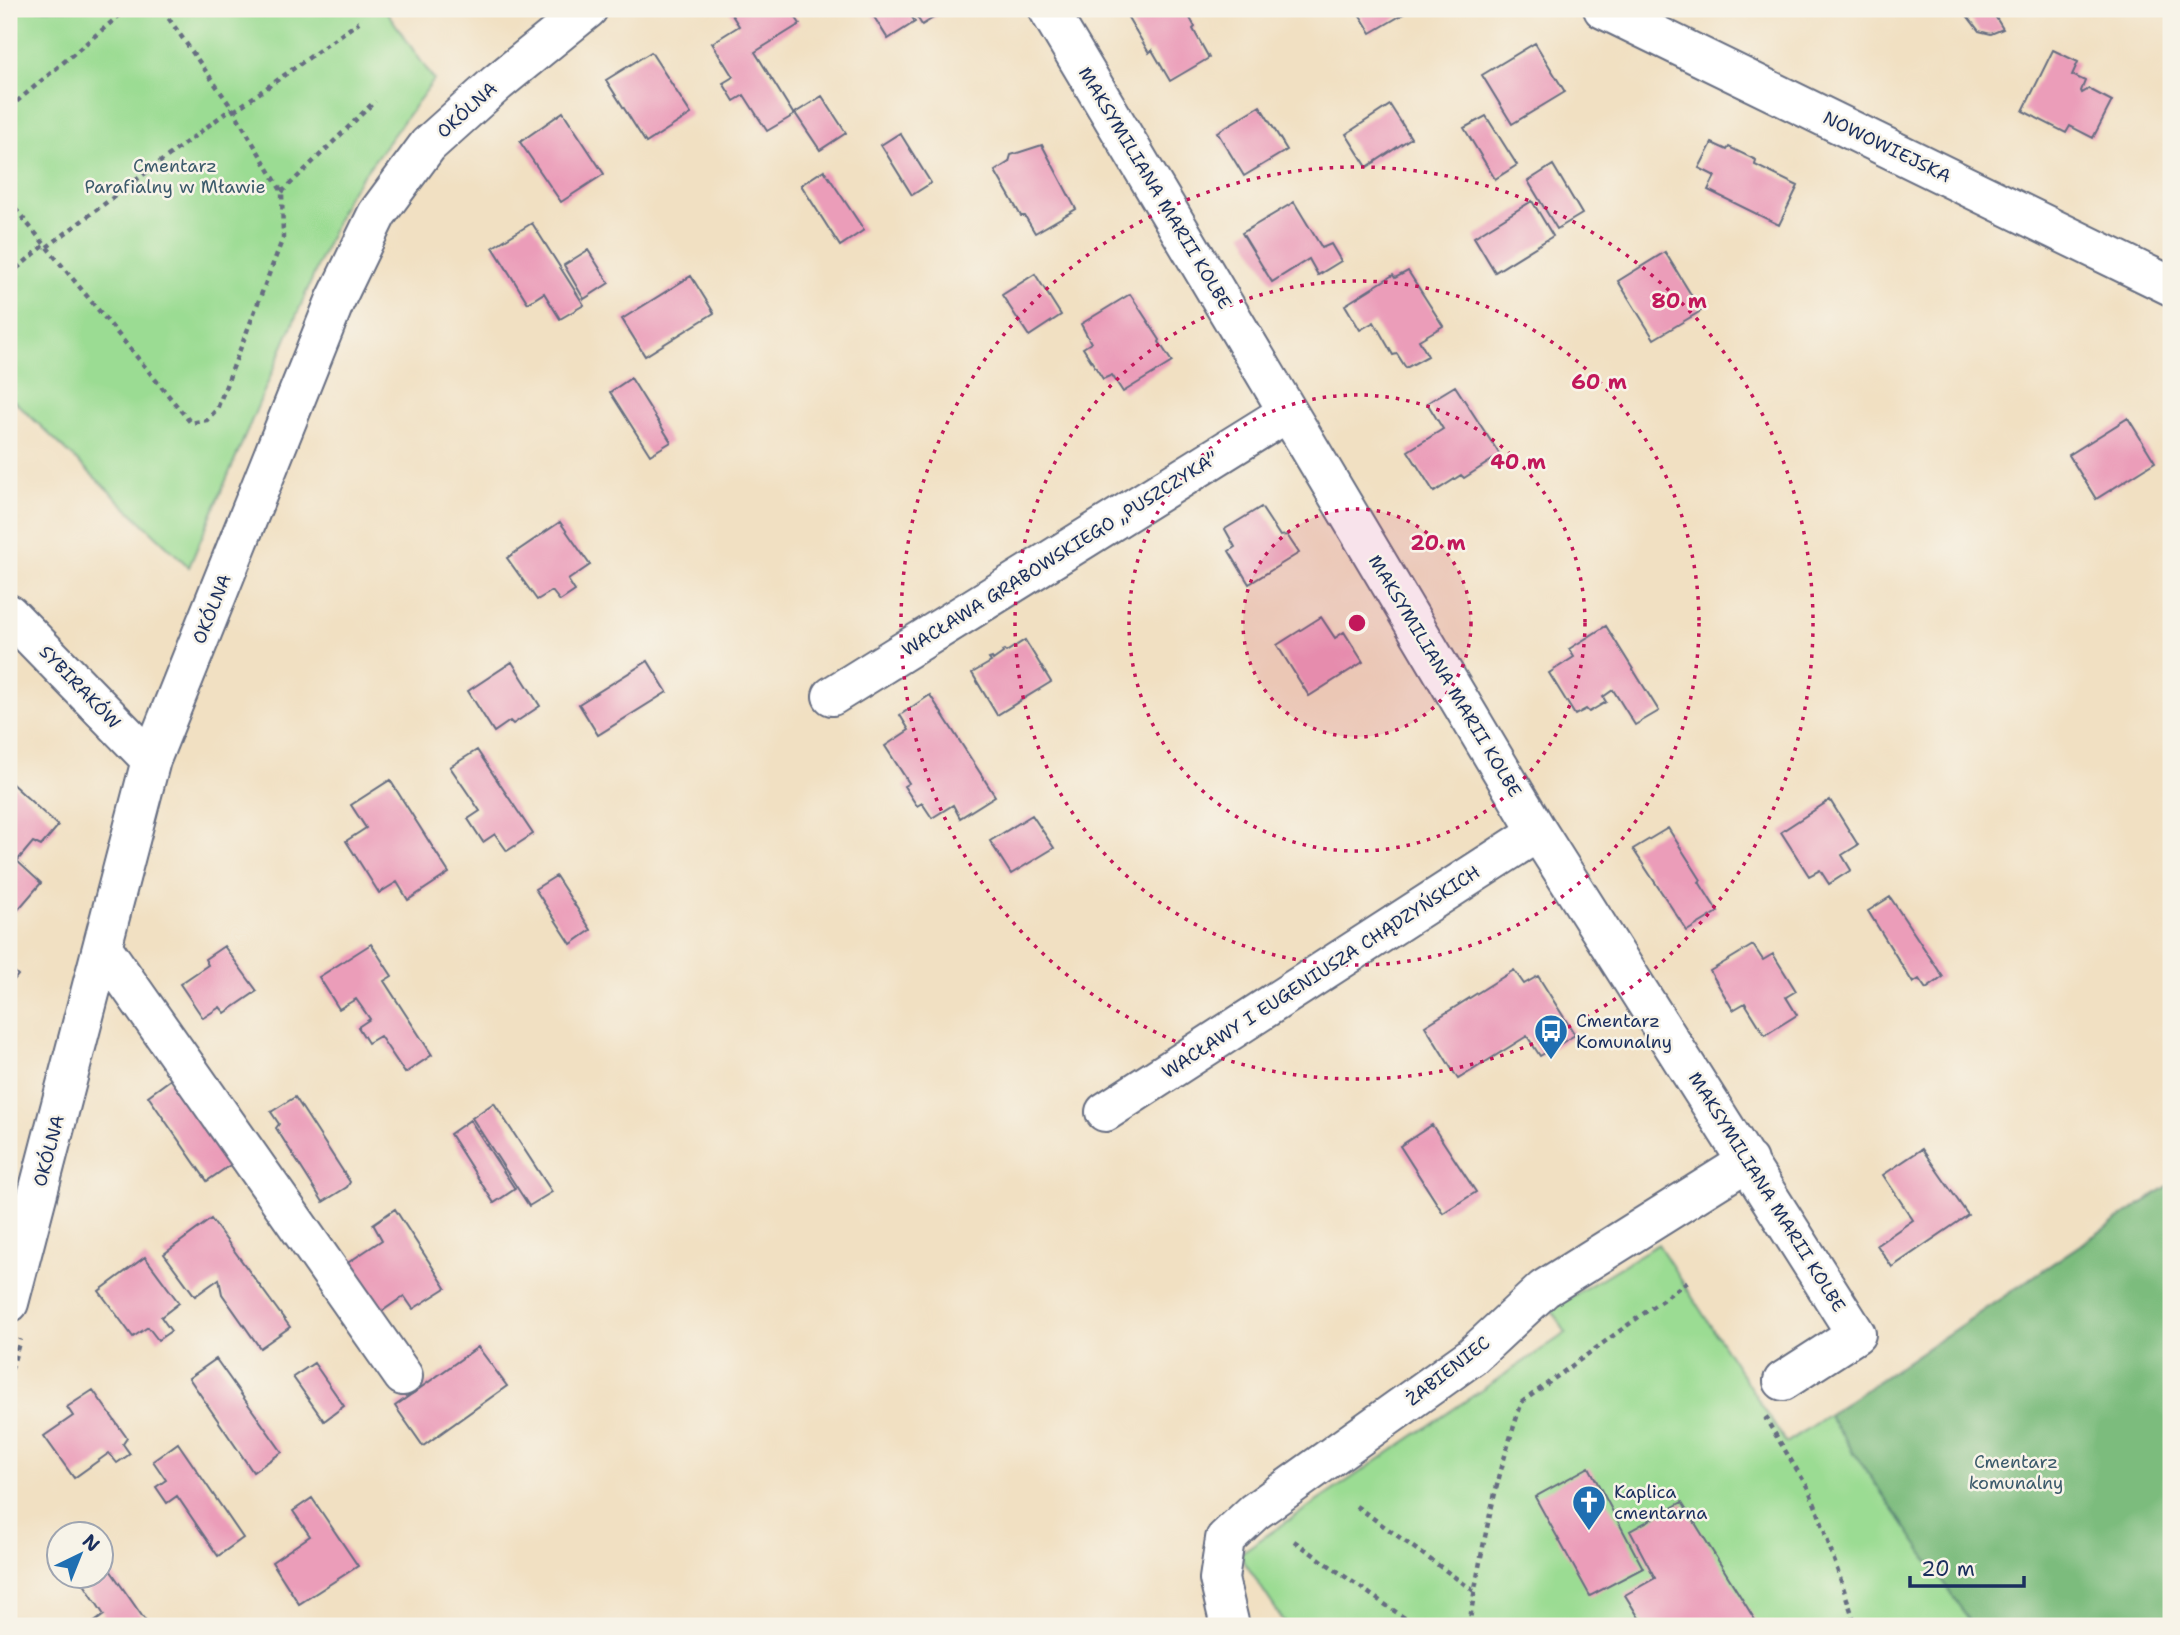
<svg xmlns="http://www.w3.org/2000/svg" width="2180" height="1635" viewBox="0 0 2180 1635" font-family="'Shantell Sans',sans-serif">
<rect width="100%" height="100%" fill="#f7f3e8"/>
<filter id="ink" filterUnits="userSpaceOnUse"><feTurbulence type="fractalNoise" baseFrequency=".0143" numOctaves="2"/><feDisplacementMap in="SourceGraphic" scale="14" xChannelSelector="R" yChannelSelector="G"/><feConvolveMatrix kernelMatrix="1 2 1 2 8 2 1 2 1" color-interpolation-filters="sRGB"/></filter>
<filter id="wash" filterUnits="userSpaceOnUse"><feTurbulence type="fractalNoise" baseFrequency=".00686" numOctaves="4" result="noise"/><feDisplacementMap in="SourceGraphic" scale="28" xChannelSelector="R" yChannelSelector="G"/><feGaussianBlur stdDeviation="1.57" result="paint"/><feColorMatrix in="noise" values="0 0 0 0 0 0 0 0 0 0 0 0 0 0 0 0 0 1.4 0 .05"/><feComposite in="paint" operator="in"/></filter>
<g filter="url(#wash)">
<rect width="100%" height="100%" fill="#f1e0c2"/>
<path fill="#9bdc93" stroke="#5b8678" stroke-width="2" d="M9 9H385L434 80 347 197 189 567 9 396Z
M2171 1184V1626H1287L1239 1554 1566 1333 1551 1309 1658 1244 1786 1443Z"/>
<path fill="#7cbc7d" stroke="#4c766e" stroke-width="2" d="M2171 1184V1626H1973L1828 1415Z"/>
<g id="blocks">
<path fill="#eb9db9" d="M728 9H790L800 24 755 52 794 115 767 131 744 95 734 101 723 83 733 77 712 43 739 26Z
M869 9H907L915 22 888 39Z
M912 9H948L922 25Z
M1123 9H1185L1195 27 1193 29 1209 58 1170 81 1152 50 1149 53Z
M1356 9H1412L1371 33Z
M1962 9H2005L1995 16 2003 29 1991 34 1979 31Z
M1535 43 1565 92 1512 124 1482 75Z
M2053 50 2078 62 2072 75 2085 81 2081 91 2082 93 2089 89 2112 101 2093 138 2070 126 2066 133 2023 111Z
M651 52 691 114 646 143 606 80Z
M822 96 846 133 820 150 795 113Z
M1390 105 1411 138 1367 167 1346 134Z
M1260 106 1287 150 1244 176 1217 132Z
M563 112 604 174 561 202 520 142Z
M1486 116 1517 165 1495 179 1464 128Z
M900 133 931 183 912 195 881 145Z
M1712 143 1727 150 1729 147 1756 160 1755 165 1798 186 1779 225 1708 190 1715 176 1699 168Z
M1042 145 1076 209 1035 233 1025 216H1021L995 171 1009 162 1011 155Z
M1553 165 1582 214 1557 229 1528 181Z
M824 170 864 230 840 246 801 185Z
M1532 201 1553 236 1495 272 1474 237Z
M1294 202 1322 248 1331 244 1341 261 1318 275 1309 259 1272 282 1242 233Z
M532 223 584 305 560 319 544 293 528 303 493 247Z
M588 250 609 283 584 299 564 265Z
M1665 252 1701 311 1654 339 1618 281Z
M1408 271 1443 326 1419 340 1428 356 1406 368 1397 354 1393 355 1374 322 1360 330 1345 305 1393 275 1395 278Z
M1035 274 1061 315 1029 336 1002 295Z
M691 276 714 313 645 356 622 319Z
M1130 294 1160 340 1159 342 1172 362 1123 392 1112 375 1103 379 1083 348 1091 343 1081 324Z
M631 378 671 442 650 455 610 392Z
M1455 386 1500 455 1464 478 1461 475 1434 492 1408 451 1443 429 1427 403Z
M2128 418 2155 462 2096 499 2069 455Z
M1261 507 1280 536 1287 535 1299 553 1249 584 1229 551 1235 547 1225 529Z
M560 522 590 565 568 580 575 591 560 601 552 591 537 600 507 558Z
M1321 617 1335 638 1344 632 1363 662 1309 696 1277 645Z
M1606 626 1659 711 1635 725 1613 690 1603 697 1606 702 1589 712 1586 709 1575 715 1549 673 1574 657 1569 649Z
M1025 640 1051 682 997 715 972 673 991 662 989 659 992 658 993 660 1003 653 1002 651 1004 650 1006 652Z
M648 661 667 692 598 735 579 704Z
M512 662 540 706 513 724 510 721 494 732 468 691Z
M930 695 995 796 960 818 953 805 932 818 922 803 917 806 904 786 909 783 885 746 909 730 900 715Z
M477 750 533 834 507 851 495 834 483 842 468 819 480 811 450 767Z
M390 780 449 873 408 900 397 882 379 893 346 841 366 828 351 805Z
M9 781 58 826 41 846 33 842 17 861 41 883 16 912 9 905Z
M1830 800 1858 845 1842 855 1851 870 1829 884 1820 870 1809 876 1781 832Z
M1032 815 1054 848 1011 874 990 841Z
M1668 828 1701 880 1699 882 1718 912 1687 931 1633 849Z
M556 876 591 930 571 944 535 889Z
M1890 897 1943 977 1926 989 1919 979 1913 983 1868 911Z
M371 944 392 976 384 981 432 1055 405 1073 380 1036 368 1043 358 1027 370 1019 356 999 339 1009 319 977Z
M1753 945 1763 960 1773 954 1796 991 1786 997 1797 1015 1765 1035 1745 1003 1733 1010 1710 971Z
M224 946 257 991 225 1013 220 1007 203 1018 180 984 208 965 205 959Z
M9 967 18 975 9 986Z
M1514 970 1524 984 1538 976 1575 1035 1540 1056 1527 1036 1458 1079 1425 1026Z
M174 1077 233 1163 207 1181 148 1096Z
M295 1097 350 1182 347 1187 323 1202 276 1128 279 1124 271 1112Z
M494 1103 552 1192 529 1206 472 1118Z
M470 1120 515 1189 494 1203 450 1134Z
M1432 1125 1476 1192 1443 1213 1400 1146Z
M1922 1149 1968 1215 1892 1267 1877 1245 1913 1220 1883 1175Z
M395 1209 446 1288 413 1309 404 1296 378 1314 346 1264 382 1240 373 1224Z
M211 1219 290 1327 260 1348 222 1294 219 1279 195 1296 164 1254Z
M145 1257 179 1303 161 1317 171 1331 158 1340 148 1327 133 1337 99 1291Z
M478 1347 507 1386 423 1446 395 1406Z
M216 1359 282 1452 253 1472 189 1378Z
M314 1363 344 1406 324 1421 293 1377Z
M93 1390 127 1438 123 1444 130 1454 117 1463 109 1453 74 1478 44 1436 73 1416 67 1407Z
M178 1443 243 1538 218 1556 177 1496 167 1503 156 1487 166 1480 153 1461Z
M1589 1467 1643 1568 1590 1596 1535 1497Z
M312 1498 358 1566 299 1604 272 1562 310 1536 293 1511Z
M1682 1502 1755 1620 1744 1626H1644L1625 1595 1655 1578 1630 1531Z
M108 1567 149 1626H89L104 1615 84 1584 96 1576H102V1572Z"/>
</g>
</g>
<g filter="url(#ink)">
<use href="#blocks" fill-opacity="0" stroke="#666d81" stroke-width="2"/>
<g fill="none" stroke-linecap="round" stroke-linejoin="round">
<g stroke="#666d81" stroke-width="42">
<path id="minor" d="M1048 9 1538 832 1856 1334 1783 1381
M1603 9 2171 286
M9 614 151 760
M832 696 1288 412
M103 948 403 1376
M1105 1112 1538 832
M9 1303 151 760 335 301 377 214 428 145 497 83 588 9
M1230 1626 1219 1579 1225 1539 1254 1512 1471 1357 1544 1289 1748 1161"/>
</g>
<path stroke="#666d81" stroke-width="4.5" stroke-dasharray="5 5" stroke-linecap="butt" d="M9 108 127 9
M234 111 359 22
M282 192 375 101
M9 201 191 423 207 420 217 409 283 238 282 192 234 111 162 9
M47 247 232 108
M9 275 45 245
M9 1379 20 1339
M1769 1417 1766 1419 1808 1488 1818 1512 1856 1626
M1356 1506 1474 1591
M1294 1541 1416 1626
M1469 1626C1480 1553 1497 1473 1522 1402L1691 1279"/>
<use href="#minor" stroke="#fff" stroke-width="38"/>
</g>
</g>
<circle cx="1357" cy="623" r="114" fill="#c2185b" fill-opacity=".12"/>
<g fill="none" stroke="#c2185b" stroke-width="3.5" stroke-dasharray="3.5 7">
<circle cx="1357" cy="623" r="114"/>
<circle cx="1357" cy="623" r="228"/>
<circle cx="1357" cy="623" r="342"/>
<circle cx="1357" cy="623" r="456"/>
</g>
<defs>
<g id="bus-pin" transform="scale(1.75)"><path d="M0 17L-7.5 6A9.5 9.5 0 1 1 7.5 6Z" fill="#1f6fb2" stroke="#f7f3e8"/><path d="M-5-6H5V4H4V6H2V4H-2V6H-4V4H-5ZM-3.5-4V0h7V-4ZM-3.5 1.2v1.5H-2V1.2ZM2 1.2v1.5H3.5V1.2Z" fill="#fff"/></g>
<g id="church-pin" transform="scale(1.75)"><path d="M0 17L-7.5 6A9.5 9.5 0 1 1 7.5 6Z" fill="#1f6fb2" stroke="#f7f3e8"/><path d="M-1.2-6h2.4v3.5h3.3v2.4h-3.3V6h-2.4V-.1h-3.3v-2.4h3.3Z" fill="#fff"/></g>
</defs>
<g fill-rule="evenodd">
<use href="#bus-pin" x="1551" y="1031"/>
<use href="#church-pin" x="1589" y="1502"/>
</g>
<g text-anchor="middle" stroke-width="5" stroke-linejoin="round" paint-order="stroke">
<g font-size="18" fill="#1b2f5e" stroke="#f7f3e8">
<text transform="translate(467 110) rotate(-42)" y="6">OKÓLNA</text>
<text transform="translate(1887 147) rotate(26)" y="6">NOWOWIEJSKA</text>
<text transform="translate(1155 188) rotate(59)" y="6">MAKSYMILIANA MARII KOLBE</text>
<text transform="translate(1060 554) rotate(-32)" y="6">WACŁAWA GRABOWSKIEGO „PUSZCZYKA”</text>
<text transform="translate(212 609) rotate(-68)" y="6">OKÓLNA</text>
<text transform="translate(1445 676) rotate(59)" y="6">MAKSYMILIANA MARII KOLBE</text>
<text transform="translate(80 687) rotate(46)" y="6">SYBIRAKÓW</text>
<text transform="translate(1321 972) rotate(-33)" y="6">WACŁAWY I EUGENIUSZA CHĄDZYŃSKICH</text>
<text transform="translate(49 1151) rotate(-75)" y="6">OKÓLNA</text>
<text transform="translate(1767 1192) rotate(58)" y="6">MAKSYMILIANA MARII KOLBE</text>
<text transform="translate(1448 1371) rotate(-38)" y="6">ŻABIENIEC</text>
</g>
<g font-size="18" fill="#3b5a6b" stroke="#f7f3e8">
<text x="175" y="172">Cmentarz<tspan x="175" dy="21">Parafialny w Mławie</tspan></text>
<text x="2016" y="1468">Cmentarz<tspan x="2016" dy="21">komunalny</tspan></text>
</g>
<g font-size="18" fill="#1b2f5e" stroke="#f7f3e8" text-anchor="start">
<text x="1576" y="1027">Cmentarz<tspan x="1576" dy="21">Komunalny</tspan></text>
<text x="1614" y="1498">Kaplica<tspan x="1614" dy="21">cmentarna</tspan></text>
</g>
</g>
<circle cx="1357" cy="623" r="10" fill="#c2185b" stroke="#f7f3e8" stroke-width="3.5"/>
<g font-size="21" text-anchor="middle" font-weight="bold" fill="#c2185b" stroke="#f7f3e8" stroke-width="5" stroke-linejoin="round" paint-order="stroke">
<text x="1679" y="308">80 m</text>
<text x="1599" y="389">60 m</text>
<text x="1518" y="469">40 m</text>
<text x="1438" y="550">20 m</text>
</g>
<rect width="2180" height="1635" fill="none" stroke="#f7f3e8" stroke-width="35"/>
<g transform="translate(80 1555) rotate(43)"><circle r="33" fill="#f7f3e8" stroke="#9fa5b1" stroke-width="2"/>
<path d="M0-5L12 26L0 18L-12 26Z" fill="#1f6fb2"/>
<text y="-10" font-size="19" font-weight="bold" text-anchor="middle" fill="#1b2f5e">N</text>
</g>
<path d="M1910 1576v10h114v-10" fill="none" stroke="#1b2f5e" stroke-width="3.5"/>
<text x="1921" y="1576" font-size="21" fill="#1b2f5e" stroke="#f7f3e8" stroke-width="5" paint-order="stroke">20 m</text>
</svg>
